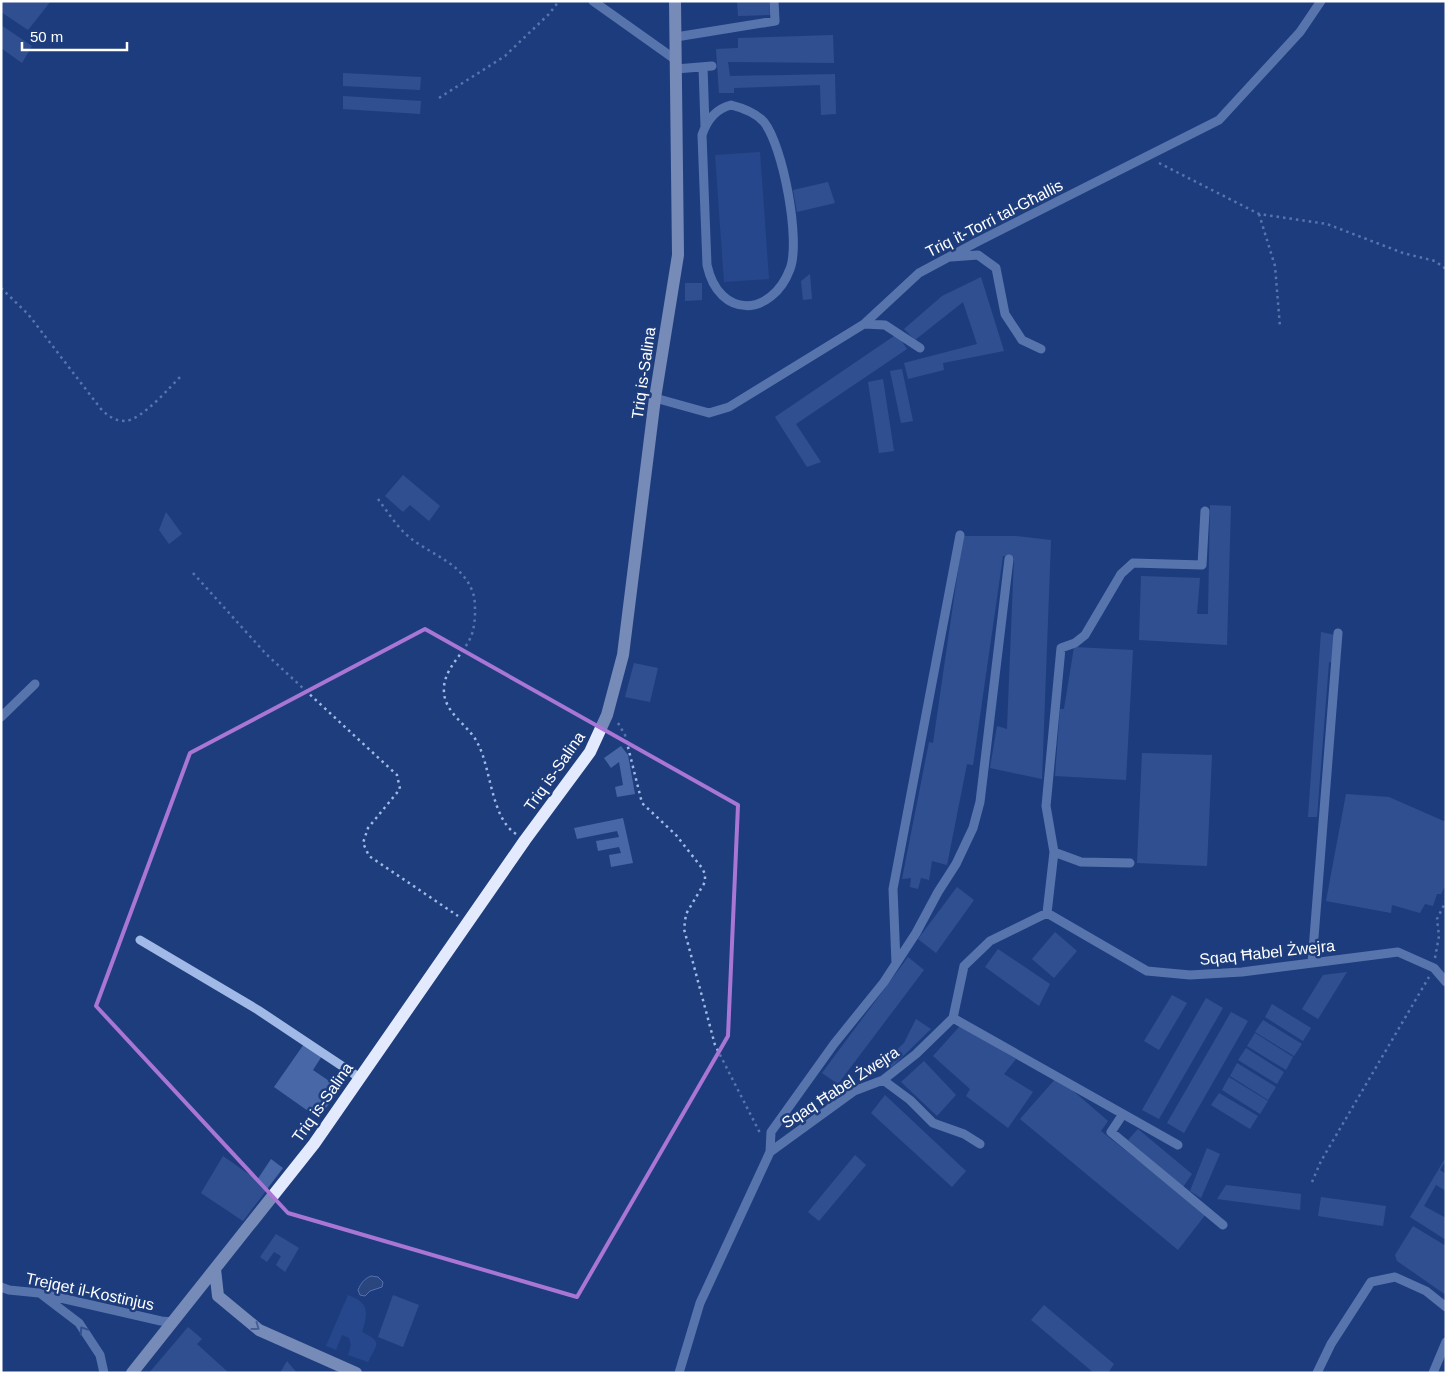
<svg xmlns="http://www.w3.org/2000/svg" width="1447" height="1374" viewBox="0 0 1447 1374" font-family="Helvetica,sans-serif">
<rect width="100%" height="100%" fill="#1e3d7d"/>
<path fill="#31559b" d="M760 152 769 279 724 282 715 155Z
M348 1295C370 1303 368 1313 362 1332 383 1342 377 1344 368 1362L348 1355 351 1345 349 1338 342 1335 336 1350 326 1346Z"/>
<path fill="#3c5382" stroke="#94b2e9" d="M371 1276 378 1277 383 1282 382 1287 370 1291 365 1296 360 1295 358 1290C361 1283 364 1279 371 1276Z"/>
<path fill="#4767a6" d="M1 1H51L28 30 1 12Z
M737 1H769L770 15 738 16Z
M1 25 32 46 22 63 1 48Z
M833 35 834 63 728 62 730 76 835 74 836 114 821 115 820 85 734 88V93H719L716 49 738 48V38Z
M343 73 421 77 420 90 343 86Z
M343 96 421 101 420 114 343 109Z
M828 182 835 203 797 212 793 190Z
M810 274 812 299 803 300 801 281Z
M981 277 1004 351 943 363 944 370 908 379 904 363 977 344 963 302 915 340 904 329 942 296Z
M685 283H702V300L685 301Z
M897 334 907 349 796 424 821 462 807 467 775 417Z
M902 369 913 421 901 423 890 371Z
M883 379 894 451 879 453 868 382Z
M403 475 440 506 429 521 410 505 403 512 385 496Z
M1210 505 1231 506 1227 645 1139 640 1141 576 1200 578 1197 614H1208Z
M166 512 182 534 169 544 159 530Z
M963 536H1015L1051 540 1042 779 990 768 997 726 1007 729 1014 557 1003 556 973 765 967 764 947 865 932 861 929 880 921 878 918 889 910 887 911 878 902 879 929 742 933 743Z
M1321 632 1335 635 1333 663 1329 662 1317 817H1308Z
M1074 647 1133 650 1126 780 1055 776 1060 709H1064Z
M634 663 658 668 650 702 625 697Z
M621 746 628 755 635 794 617 797 615 787 623 785 619 762 611 768 604 758Z
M1142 753 1212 755 1207 866 1137 863Z
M1346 794 1389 797 1446 822V889L1444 888 1441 894H1437L1433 906 1425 904 1420 913 1392 905 1391 913 1326 901Z
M623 818 633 863 611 867 609 855 621 853 619 847 598 851 596 841 619 837 617 831 577 839 574 828Z
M957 887 974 900 936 953 918 939Z
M1055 932 1077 951 1054 978 1032 959Z
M998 949 1050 984 1039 1006 985 967Z
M908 957 924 970 838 1084 822 1073Z
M1347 972 1318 1019 1302 1009 1323 975Z
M1172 995 1187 1003 1159 1050 1144 1041Z
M1206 998 1223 1008 1159 1119 1142 1110Z
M1272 1004 1311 1028 1303 1041 1265 1017Z
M1231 1012 1248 1021 1184 1133 1167 1123Z
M916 1019 931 1029 891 1068 884 1062 904 1043Z
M1263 1020 1302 1044 1294 1056 1255 1032Z
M960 1026 1016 1059 1004 1074 1033 1092 1008 1128 966 1096 970 1089 933 1056Z
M1255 1033 1293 1057 1286 1070 1247 1046Z
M304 1044 322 1056 313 1070 341 1089 318 1118 274 1087Z
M1246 1048 1284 1072 1277 1084 1238 1060Z
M924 1061 956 1095 937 1116 901 1082Z
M1237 1063 1276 1087 1268 1100 1230 1076Z
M1057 1077 1108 1121 1101 1131 1206 1214 1178 1250 1020 1119Z
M1229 1077 1268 1101 1260 1114 1222 1090Z
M1219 1093 1258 1116 1250 1129 1211 1105Z
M885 1095 966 1171 952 1187 871 1113Z
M1138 1129 1192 1174 1183 1187 1128 1140Z
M1207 1148 1220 1154 1201 1198 1190 1191Z
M855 1155 866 1165 819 1221 808 1212Z
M223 1156 257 1180 271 1159 283 1168 243 1221 201 1193Z
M1446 1157V1160L1440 1170 1446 1174V1191L1436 1185 1424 1206 1446 1218V1240L1410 1217Z
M1226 1185 1301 1194 1300 1210 1217 1199Z
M1321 1197 1386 1206 1383 1226 1318 1216Z
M1413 1226 1446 1246V1295L1397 1261 1395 1255Z
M276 1234 299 1248 285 1272 276 1265 281 1256 274 1252 267 1262 260 1257Z
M393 1295 419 1305 403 1347 378 1337Z
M1044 1305 1114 1364 1108 1373H1094L1031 1320Z
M188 1327 202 1339 197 1344 229 1373H149Z
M287 1361 297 1373H280Z"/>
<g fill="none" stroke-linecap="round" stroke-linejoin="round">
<path stroke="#a1b9e7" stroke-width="2.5" stroke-dasharray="2.5 4" stroke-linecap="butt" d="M439 98 505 56 549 14 559 1
M1159 163 1259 214 1327 224 1403 253 1435 261 1446 269
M1259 214 1275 266 1280 327
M1 288 28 314 101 409C108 416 115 421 125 421 142 420 170 387 182 375
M378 499C387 511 397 527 409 537 431 555 463 563 473 593 475 599 475 606 475 612 475 620 474 627 472 634 465 654 442 669 444 692 445 714 469 725 478 744 491 768 491 818 516 834
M193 573 266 654 397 775 400 789 368 828 363 843 369 856 458 916
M618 723 625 735 642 803 676 835 702 868 705 874V882L686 914 684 929 715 1045 760 1133
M1435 958 1439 936 1437 919 1446 901
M1312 1182 1321 1161 1429 977"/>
<path stroke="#a1b9e7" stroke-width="9" d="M593 1 676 60
M676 37 775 21 774 1
M703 67 705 126
M676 69 712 66
M731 105C743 108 755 112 764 122 783 146 801 241 790 269 772 317 719 320 707 265L702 135C707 120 715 109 731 105Z
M951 257 978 255 996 268 1005 314 1022 340 1041 349
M864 324 885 325 920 348
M655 398 709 413 729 407 864 324 919 273 975 243 1219 120 1300 32 1321 1
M1 717 35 684
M1054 852 1081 862 1130 863
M1047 913 1054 852 1046 806 1061 648 1075 643 1085 635 1121 574 1133 563 1202 565 1205 511
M140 940 258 1010 360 1078
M896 963 893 889 960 535
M1312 963 1338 633
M953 1018 1178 1145
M883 1080 910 1100 933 1123 964 1134 980 1144
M1123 1114 1111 1132 1223 1225
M770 1152 771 1132 834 1044 884 982 916 933 938 892 956 864 973 828 980 802 1009 559
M1 1287 9 1290 39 1293 161 1321 173 1322
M41 1294 79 1323 100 1355 104 1373
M679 1373 700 1303 770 1152 854 1091 883 1080 916 1054 953 1018 964 966 990 941 1047 913 1147 971 1190 975 1242 972 1398 952 1434 968 1446 982
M1317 1373 1331 1344 1371 1282 1395 1277 1426 1291 1446 1307
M1433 1373 1446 1342"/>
<path stroke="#e3eafd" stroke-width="12" d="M215 1269 218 1296 259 1330 356 1373
M132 1373 314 1144 525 840 590 752 607 715 623 655 655 398 678 255 675 1"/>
</g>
<defs><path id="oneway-chevron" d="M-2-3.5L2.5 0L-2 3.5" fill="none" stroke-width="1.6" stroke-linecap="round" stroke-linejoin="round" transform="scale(1.25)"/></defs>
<use stroke="#778bb7" href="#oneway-chevron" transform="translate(256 1327) rotate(36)"/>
<use stroke="#4c68a2" href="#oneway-chevron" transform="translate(83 1330) rotate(-124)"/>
<path d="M0 0H1447V1374H0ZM425 629 738 805 728 1036 577 1297 288 1213 96 1006 190 753Z" fill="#1e3d7d" fill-opacity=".55" fill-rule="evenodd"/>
<path fill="none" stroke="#a976d5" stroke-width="4" stroke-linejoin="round" d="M425 629 738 805 728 1036 577 1297 288 1213 96 1006 190 753Z"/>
<g text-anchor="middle" stroke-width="5" stroke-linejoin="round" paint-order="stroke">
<g font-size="16" fill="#fff" stroke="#1e3d7d">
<text transform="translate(994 218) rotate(-27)" y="6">Triq it-Torri tal-Għallis</text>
<text transform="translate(643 373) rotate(-82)" y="6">Triq is-Salina</text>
<text transform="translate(554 771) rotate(-55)" y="6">Triq is-Salina</text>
<text transform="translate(1267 952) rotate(-6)" y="6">Sqaq Ħabel Żwejra</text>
<text transform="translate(840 1087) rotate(-33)" y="6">Sqaq Ħabel Żwejra</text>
<text transform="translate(322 1102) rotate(-55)" y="6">Triq is-Salina</text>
<text transform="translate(90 1291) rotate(12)" y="6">Trejqet il-Kostinjus</text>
</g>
</g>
<rect width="1447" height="1374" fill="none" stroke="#ffffff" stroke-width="5"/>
<path d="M22 42v8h105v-8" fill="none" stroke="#ffffff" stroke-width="2.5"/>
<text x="30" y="42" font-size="15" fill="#ffffff" stroke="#1e3d7d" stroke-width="4" paint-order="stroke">50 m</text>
</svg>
